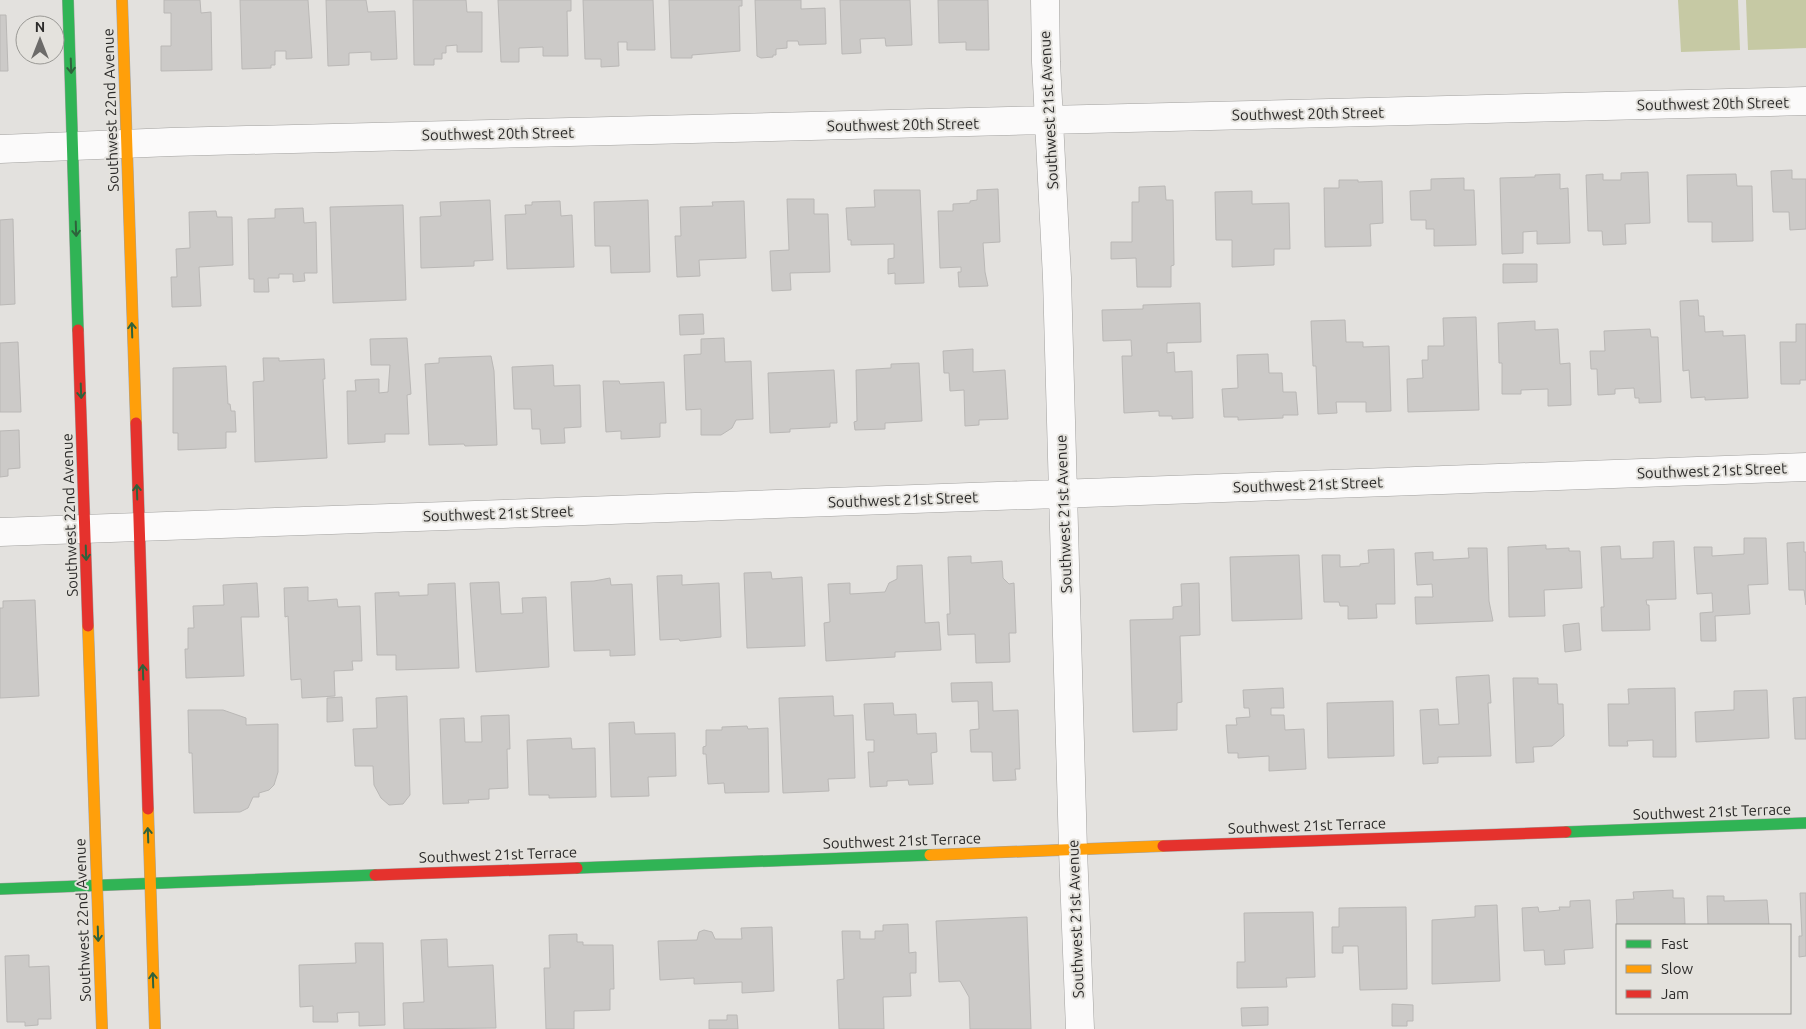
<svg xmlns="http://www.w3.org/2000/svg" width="1806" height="1029" viewBox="0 0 1806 1029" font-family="Ubuntu,sans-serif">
<rect width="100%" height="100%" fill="#e3e1de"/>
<path fill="#c6c9a4" d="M1678 0H1738L1740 50 1681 52Z
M1746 0H1806V48L1748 50Z"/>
<path fill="#cccac8" stroke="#bab8b6" d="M164 0H200L201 13 211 12 212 70 161 71V46H171V13H164Z
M240 0H308L312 58 286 59V51H275V65H271V68L242 69Z
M326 0H366L368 12 395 11 397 59 371 60V52L349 53V65L328 66Z
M413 0H466L467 12H482V52H457V45L446 46V53H442V59H434V65H414Z
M498 0H571V11H567L568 56H543V47L519 48V62H501Z
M583 0H653L655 50H627V42H618L619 66 601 67V59H585Z
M669 0H742V6H739L740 51 692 55V58H671Z
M755 0H801V9L825 8 826 44 799 45 798 41H787V48L776 49V55H773V57L761 58 757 56Z
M840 0H910L912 45 886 46 885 38 860 39 861 53 842 54Z
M938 0H988L989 50H966V42L939 43Z
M0 15H6L8 71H0Z
M1792 170V179H1806V229L1790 230 1789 212H1773L1771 171Z
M1648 172 1650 223 1625 224 1626 244 1603 245 1602 231H1588L1586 175 1603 174V180H1621V173Z
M1560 174V189L1568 188 1570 243 1537 244V231L1523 232V253L1502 254 1500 178 1535 177V175Z
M1736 174 1737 186H1752L1753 241 1712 242V222H1688L1687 175Z
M1464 178V190H1474L1476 245 1434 246V229H1426V220H1411L1410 191 1431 190V179Z
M1339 180H1358V182L1382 181 1383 223 1370 224 1371 246 1325 247 1324 188H1339Z
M1165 186 1166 200H1173L1174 265 1171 266V287H1137L1136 258 1111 259V242H1132V202H1139V187Z
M998 189 1000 242 983 243 985 272 988 286 959 287 958 272H961V267L940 268 938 211H953V204L970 203V201L977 200V190Z
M874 190H920L924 283 895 284V273L888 274V259L894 258V244L851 245V240H848L846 208 875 207Z
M1252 191V204L1289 203 1290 249H1274V265L1232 267V240H1216L1215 192Z
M787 199H814V214H828L830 272 790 273 791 290 772 291 770 251 789 250Z
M490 200 493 260 474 261V266L421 268 420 217 441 216 440 202Z
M648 200 650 272 611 273 610 246H595L594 202Z
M560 201 561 216 572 215 574 267 507 269 505 215 526 214 525 205H532V202Z
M744 201 746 258 699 260 700 276 677 277 675 236H681L680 207 713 206 712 202Z
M403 205 406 300 333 303 330 207Z
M303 208 304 223 316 222 317 273H304L305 281 293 282V274H279V278H268L269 292H254V279H249L248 219 275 218V209Z
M216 211 217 217H232L233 265 199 267 201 306 172 307 171 277H177L176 249 190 248 189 212Z
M13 219 15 304 0 305V220Z
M1503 264H1537V282L1503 283Z
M1698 300 1699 316H1704L1705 332 1723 331V336L1745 335 1748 398 1705 400V397L1691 398 1689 370 1683 371 1680 301Z
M1200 303 1201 342 1167 343V353L1174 352 1175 372 1192 371 1193 418 1172 419V416H1159V411L1124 413 1122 356H1132L1131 340 1103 341 1102 310 1143 309V305Z
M703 314 704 334 680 335 679 315Z
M1476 317 1479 410 1408 412 1407 379 1423 378 1422 360H1428V346H1444L1443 318Z
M1345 320 1346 342H1363V347L1389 346 1391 411 1366 412V402H1336L1337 413 1318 414 1316 366H1313L1311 321Z
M1535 321V330L1558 329 1560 364 1570 363 1571 405 1548 406V389L1521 390V394H1502V363H1499L1498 323Z
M1796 324H1806V380H1800V384H1781L1780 342H1796Z
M1650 329 1651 337H1658L1661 402 1639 403V398H1635L1634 388 1615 389V394L1598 395 1597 369H1591L1590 351H1605L1604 331Z
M407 338 411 394 407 395 409 434H385V442L348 444 347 391H356L355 380 379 379V393L388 392 390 365H371L370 339Z
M724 338 725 362 751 361 753 419 736 420 732 428 721 435H701V409L686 410 684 355 701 354V339Z
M18 342 21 412H0V343Z
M973 349V372L1005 370 1008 419 979 420V425L965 426 964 390 950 391 949 373H944L943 351Z
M1268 354 1269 373H1282L1283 392H1296L1298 415H1283V418L1238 420V417H1224L1222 389 1238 388 1237 355Z
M491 356 494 371 497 445 465 446 464 444 429 445 425 364 439 363V358Z
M263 358H279V361L324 359 325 379H323L327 458 255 462 253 382 264 381Z
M919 363 922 421 885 423V429L855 430 854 422 857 421 856 370 891 368V364Z
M553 365 554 386 580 385 581 427 564 428 565 443 541 444 540 429H532L531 409H514L512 367Z
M226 366 228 404H230L231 411H235L236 432H226V448L178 450V433H173V368Z
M834 370 837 423H830V427L790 429V432L770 433 768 373Z
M603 381H619L620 384 664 382 666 423H660V437L621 439V431L606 432Z
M19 430 20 468 8 469V476L0 477V431Z
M1744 538H1766L1768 584 1748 585 1750 614 1715 616 1716 641H1701L1700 613 1713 612 1712 593 1697 594 1694 547H1712V556L1744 554Z
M1674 541 1676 599 1646 600 1647 605H1649L1650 630 1602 631 1601 607H1604L1601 547 1620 546 1621 559 1653 558V542Z
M1804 542V552H1806V605L1804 590H1789L1787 543Z
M1546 545V549L1569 548V551H1580L1582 588 1544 590 1545 616 1509 617 1508 547Z
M1468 548H1487L1489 601 1493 621 1416 624 1415 597H1433L1432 584 1417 585 1415 553 1433 552V560L1469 558Z
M1394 549 1395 604H1376L1377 618 1348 619V606H1340L1339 602H1324L1322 555H1340V567L1360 566V564L1369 563 1368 550Z
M1299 555 1302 619 1232 621 1230 557Z
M971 556V563L1002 561 1003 578 1009 584 1014 583 1016 633H1009L1010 662 976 663 975 634 948 635 947 614H950L948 557Z
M922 565 925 623 939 622 941 650 895 652V657L826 661 824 623 830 622 828 584 850 583V594L885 592 889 583 897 579V566Z
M771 572 772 579 802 577 805 646 747 648 744 573Z
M682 575V585L719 583 721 637 680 641 679 639 660 640 657 576Z
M610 578 611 585 632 584 635 655 610 656V650L574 651 571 582 594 581Z
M499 582 501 614 523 613 522 598 546 597 549 667 476 672 470 583Z
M257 583 259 617H241L244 676 186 678 185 649H188V628H194L193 606 224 605 223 585Z
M455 583 459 668 396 670V655H377L375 593 399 592V596L428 595V584Z
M1199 583 1200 635 1180 636 1182 702 1177 703V730L1133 732 1130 620 1173 619V607L1182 606 1181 584Z
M308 587V601L337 599 338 607 360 606 362 661H352L353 670 334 671 335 696 302 698 301 679 291 680 288 616 285 617 284 588Z
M35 600 39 696 0 698V608H3V601Z
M1579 623 1581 650 1565 652 1563 625Z
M1489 675 1491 703H1488L1491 756 1438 757V763L1423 764 1420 710 1438 709 1439 725 1459 724 1456 677Z
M1513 678H1538V684H1557L1558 704H1563L1564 736 1552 746 1533 747 1534 762 1516 763Z
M992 682 993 711 1018 710 1020 769H1015L1016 780 993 781 992 752H971L970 730 979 729 978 701 952 702 951 683Z
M1283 688 1284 708H1271V715H1284L1285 730 1304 729 1306 769 1269 771V756L1238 758V753H1228L1226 725H1237L1236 718 1250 717 1249 708H1244L1243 690Z
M1675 688 1676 757H1653V740L1627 741 1628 746H1609L1608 704H1629L1628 689Z
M1767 690 1769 738 1696 742 1695 712 1734 710V691Z
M407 696 410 795 403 804 389 805 381 798 374 785 373 766H355L353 729 377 728 376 698Z
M833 696 834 716 853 715 855 778 828 779 829 791 783 793 779 698Z
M342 697 343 721 327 722V698Z
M1806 697V739H1795L1793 698Z
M1393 701 1394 756 1328 758 1327 703Z
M893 703 894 715 916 714 917 734 936 733 937 752 931 753 933 784 909 785 908 780 887 781V786L870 787 868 752H874V740H866L864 704Z
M188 710H223L246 718V725L278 724V772L274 785 269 790 259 793V797H253L248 808 240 812 194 813 192 753H189Z
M509 715 510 749H507L508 788 489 789V799L468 800 469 803 443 804 440 719 464 718 465 742H482L481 716Z
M634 722 635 734 675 733 676 776 648 777 649 796 611 797 609 723Z
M747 726 748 729 768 728 769 792 725 793 724 783 708 784 706 754H703V747L706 746V730H722V727Z
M571 738 572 749 595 748 596 797 549 798V795H529L527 740Z
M1673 890V898H1684L1685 924 1674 925H1617V929L1616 900 1634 899 1633 892Z
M1800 893H1806V956L1799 957V936H1802Z
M1707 896H1724V901L1767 900 1769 925H1708Z
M1590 900 1593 948 1564 950 1565 964 1545 965 1544 950 1524 951 1522 908 1538 907 1539 912 1560 910 1559 907H1570V901Z
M1497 905 1500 981 1432 984V920L1475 917V906Z
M1406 907 1407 989 1360 990 1358 946H1343V953H1332V927H1339V908Z
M1313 912 1315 977 1286 978 1287 987 1237 988V962H1245L1244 913Z
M1027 917 1031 1029H970L969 997 960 981 939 982 936 921Z
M908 924 909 953 916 952V973H910L911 996 883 997 884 1029H839L837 980 844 979 842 931H860V939H875V931H883V925Z
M772 927 774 991 742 993V982L694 984V978L660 980 658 941 697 940 699 932 704 930 712 932 715 939H742L741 928Z
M577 934V942H583V945H613L614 989H610V1010L574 1011V1029H546L544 968H550L549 935Z
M447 939 448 967 493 965 496 1028 404 1029 403 1003 424 1002 421 940Z
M355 943H383L385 1025 359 1026V1012L337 1013 338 1022H313V1006L300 1007 299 965 356 963Z
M29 955V967L49 966 51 1019H38V1025L25 1026V1022H7L5 956Z
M1392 1004 1413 1005V1021H1407V1026H1392Z
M1268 1007V1025L1242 1026 1241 1008Z
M727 1015H737L738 1029H709V1020H727Z"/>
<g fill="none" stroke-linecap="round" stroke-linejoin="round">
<g stroke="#a2a19f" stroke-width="29">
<path id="street" d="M1045 0 1046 62 1057 278 1073 850 1080 1029
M0 149 171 142 1806 101
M0 532 1806 467"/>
</g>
<g stroke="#a2a19f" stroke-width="12">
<path id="fast" d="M68 0 78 330
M1566 832 1806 823
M577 868 930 855
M0 889 375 875"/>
</g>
<g stroke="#a2a19f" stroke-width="12">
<path id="slow" d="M122 0 136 423
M88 626 102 1029
M148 809 155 1029
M930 855 1163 846"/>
</g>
<g stroke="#a2a19f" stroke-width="12">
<path id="jam" d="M78 330 88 626
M136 423 148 809
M1163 846 1566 832
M375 875 577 868"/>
</g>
<use href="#street" stroke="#fbfafa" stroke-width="28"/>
<use href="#fast" stroke="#30b455" stroke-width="11"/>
<use href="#slow" stroke="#ff9f0a" stroke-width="11"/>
<use href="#jam" stroke="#e5322d" stroke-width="11"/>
</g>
<defs><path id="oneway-shaft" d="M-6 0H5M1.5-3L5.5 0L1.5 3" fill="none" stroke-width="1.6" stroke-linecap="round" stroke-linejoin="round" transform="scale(1.25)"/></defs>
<g stroke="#2e623b">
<use href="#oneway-shaft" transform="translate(71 66) rotate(88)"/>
<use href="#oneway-shaft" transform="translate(76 229) rotate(88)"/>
<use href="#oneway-shaft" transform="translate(132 330) rotate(-92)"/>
<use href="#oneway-shaft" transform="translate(81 391) rotate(88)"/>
<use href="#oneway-shaft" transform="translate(137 492) rotate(-92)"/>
<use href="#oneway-shaft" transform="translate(86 553) rotate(88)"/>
<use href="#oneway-shaft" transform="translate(143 672) rotate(-92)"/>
<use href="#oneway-shaft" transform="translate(148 835) rotate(-92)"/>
<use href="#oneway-shaft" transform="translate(98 934) rotate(88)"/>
<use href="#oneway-shaft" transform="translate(153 980) rotate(-92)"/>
</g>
<g text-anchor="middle" stroke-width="4" stroke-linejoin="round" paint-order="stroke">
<g font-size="15" fill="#2c2b2a" stroke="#e4e2dd">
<text transform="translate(1713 104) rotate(-1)" y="5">Southwest 20th Street</text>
<text transform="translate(111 110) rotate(-92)" y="5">Southwest 22nd Avenue</text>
<text transform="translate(1049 110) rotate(-93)" y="5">Southwest 21st Avenue</text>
<text transform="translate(1308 114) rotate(-1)" y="5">Southwest 20th Street</text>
<text transform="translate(903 125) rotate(-1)" y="5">Southwest 20th Street</text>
<text transform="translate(498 134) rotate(-1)" y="5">Southwest 20th Street</text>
<text transform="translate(1712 471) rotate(-2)" y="5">Southwest 21st Street</text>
<text transform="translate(1308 485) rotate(-2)" y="5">Southwest 21st Street</text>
<text transform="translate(903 500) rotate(-2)" y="5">Southwest 21st Street</text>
<text transform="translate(498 514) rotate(-2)" y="5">Southwest 21st Street</text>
<text transform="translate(1064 514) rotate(-92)" y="5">Southwest 21st Avenue</text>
<text transform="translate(70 515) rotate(-92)" y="5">Southwest 22nd Avenue</text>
<text transform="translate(1712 812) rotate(-2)" y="5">Southwest 21st Terrace</text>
<text transform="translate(1307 826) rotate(-2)" y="5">Southwest 21st Terrace</text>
<text transform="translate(902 841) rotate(-2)" y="5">Southwest 21st Terrace</text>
<text transform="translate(498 855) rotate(-2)" y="5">Southwest 21st Terrace</text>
<text transform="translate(1076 919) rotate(-92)" y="5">Southwest 21st Avenue</text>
<text transform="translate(83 920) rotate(-92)" y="5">Southwest 22nd Avenue</text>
</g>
</g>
<rect x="1616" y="924" width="175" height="90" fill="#e4e2dd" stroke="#9a9995"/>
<rect x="1626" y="940" width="25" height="8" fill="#30b455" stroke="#9a9995"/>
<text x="1661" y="949" font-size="15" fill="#2c2b2a">Fast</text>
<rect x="1626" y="965" width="25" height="8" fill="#ff9f0a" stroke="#9a9995"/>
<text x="1661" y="974" font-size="15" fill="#2c2b2a">Slow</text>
<rect x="1626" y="990" width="25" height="8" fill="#e5322d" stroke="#9a9995"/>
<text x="1661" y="999" font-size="15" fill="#2c2b2a">Jam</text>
<g transform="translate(40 40)"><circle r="24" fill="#e4e2dd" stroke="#9a9995"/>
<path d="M0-4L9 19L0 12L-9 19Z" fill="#6c6b69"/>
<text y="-8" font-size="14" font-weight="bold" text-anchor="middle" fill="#2c2b2a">N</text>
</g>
</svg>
